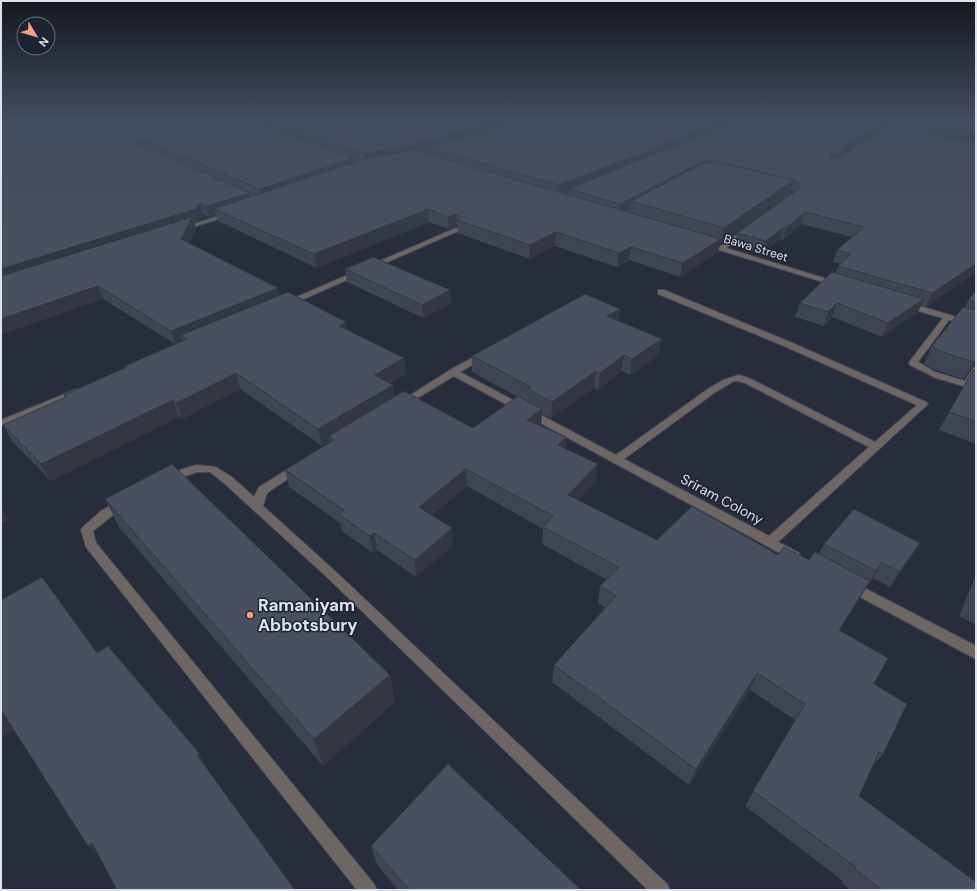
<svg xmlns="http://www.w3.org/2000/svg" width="977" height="891" viewBox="0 0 977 891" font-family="'DM Sans',sans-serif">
<rect width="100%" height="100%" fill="#272d3a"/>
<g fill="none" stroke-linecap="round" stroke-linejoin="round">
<g stroke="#444a56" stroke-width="2">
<path id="minor" d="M228 213 233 214 184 230 179 229Z
M456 228 459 230 458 231 290 305H287L283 303Z
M745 229 750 230 726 248 840 283 836 285H833L719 250 703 244 706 242 721 246Z
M658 290H664L790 342 926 402 928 404 778 542 799 553 801 556 799 559 795 561 791 559 454 376 406 405 403 406 398 403 450 370 483 352 487 355 486 357 460 372 616 455 708 389 723 380 739 375 751 379 875 442 917 405 784 346 658 294ZM734 381H738L745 383 869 447 769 536 624 459 714 393Z
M904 303H910L976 323V328L949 320 918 362 935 372 965 381 973 368 976 367V377L970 386 967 387 936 378 910 365 909 363 910 361 943 318 904 307Z
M77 389 82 392 80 394 1 426V420Z
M196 465 216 467 233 478 254 497 259 487 293 466H301L302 468 301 470 267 493 263 506 336 572 667 884 670 890H648L328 578 225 484 210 472H197L168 482 164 481 163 478 164 475Z
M121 500 125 501 127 504 93 531 96 543 374 884 377 890H357L86 547 81 530 83 527 101 511Z
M851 581 976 646V659L847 590 845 586 847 582Z"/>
</g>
<use href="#minor" fill="#6e6662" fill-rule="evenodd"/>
</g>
<path fill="#3e4451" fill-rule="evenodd" d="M1 119H976V134L936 136 976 272 926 307 921 305 918 312 882 337 832 317 824 326 795 317 800 303 836 273 838 266 840 264 833 262 837 250 852 237 801 224 783 240 780 239 763 253 735 245 737 233 720 245 718 252 680 277 629 260 617 267 555 246 529 259 458 233V228L457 227 449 229 429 222 317 268 218 221 216 215 209 217 203 214 200 221 194 222 196 228 189 243 278 288 279 296 346 322 347 330 404 358 406 374 390 383 393 385 395 397 473 428 518 397 472 372V356L620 309 618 321 659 355 630 375 621 371 598 390 594 388 551 418 542 414 541 426 566 437 565 449 596 481 577 500 657 540 778 555 809 560 819 554 824 544 920 543 910 559 890 587 873 578 867 586 839 630 874 684 883 754 872 767 859 796 976 890H851L842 883 843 881 745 806 795 720 750 690 689 785 552 682 554 665 605 608 598 603 600 586 607 580 542 544 543 529 467 486 432 515 453 545 416 577 377 550 373 553 342 531 340 523 289 487 285 470 330 442V441L322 446 240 389 182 419 179 417 51 481 12 441 3 425 65 398 64 395 126 367 125 366 175 344 103 299ZM469 132 474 134 469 135ZM791 190 795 192 790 196Z
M345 269 450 290 451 304 423 318 347 282Z
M976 291V366L972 367 964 379 933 369 924 364 932 346 965 307 968 300Z
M976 370V444L939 430 949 412Z
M105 499 390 675 395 702 323 766 119 527Z
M976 575V625L959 616Z
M371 846 581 890H398L377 865Z"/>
<path fill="#323742" d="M499 119H525L479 135V126Z
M729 119H743L569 189V192L558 196 559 185Z
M887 119H898L827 166 830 156Z
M469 129V139L425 147V151L414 155 365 164 364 154Z
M139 140 142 150 140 151 137 141Z
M354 158 356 168 262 200 260 189Z
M713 160 711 171 631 201 630 209 619 215 620 204 699 163Z
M794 180 790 196 720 245 724 228Z
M250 193 253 204 214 209 216 215 209 217 206 206Z
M200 203 203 214 200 221 194 222 196 228 184 251 1 283V269Z
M428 209 429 222 317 268 314 254Z
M805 212 801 224 783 240 786 228Z
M456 214 457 227 449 229 448 217Z
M784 227 780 239 763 253 766 241Z
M556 232 555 246 529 259 530 245Z
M721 239 718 252 680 277 683 263Z
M631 247 629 260 617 267 619 253Z
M976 264V272L926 307 932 293Z
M98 286 103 299 1 335V319Z
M278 288 281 301 181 335 183 342 176 345 171 331Z
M450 290 451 304 423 318 422 305Z
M924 299 918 312 882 337 888 323Z
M837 303 832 317 824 326 828 312Z
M620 309 617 324 607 316Z
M346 322 349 337 339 326Z
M662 339 659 355 630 375 632 359Z
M624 355 621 371 598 390 600 373Z
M404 358 406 374 377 391 375 375Z
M976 358V366L972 367 964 379Z
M596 371 594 388 551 418 552 402Z
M236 373 240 389 182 419 176 403Z
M393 385 395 401 329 436 330 441 322 446 318 429Z
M173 400 179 417 51 481 41 464Z
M542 409 541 426 527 436V420Z
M566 437 565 454 558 445Z
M598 464 596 481 566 512 568 495Z
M466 469 467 486 420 524 419 507Z
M1 508 9 520 1 524Z
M452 528 453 545 416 577 415 560Z
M374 533 377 550 373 553 370 536Z
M920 543 910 559 890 587 899 572Z
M882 562 873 578 867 586 876 571Z
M870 581 860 598 829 647 839 630Z
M757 673 750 690 689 785 696 769Z
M390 675 395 702 323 766 314 739Z
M1 709 17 727 1 738Z
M199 753 211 774 197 755Z
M92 843 107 864 88 846Z"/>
<path fill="#484f5e" stroke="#323742" d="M1 119H65L75 125 81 123 80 121 77 119H246L354 158 260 189 144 140H139L137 141 138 144 250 193 206 206 200 203 196 209 1 269Z
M263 119H438L469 129 413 145 364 154Z
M457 119H499L479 126Z
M517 119H729L559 185 425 147 481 132Z
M741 119H887L830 156V158L837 159 898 119H976V125L930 128V135L976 143V264L932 293 838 266 851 254 837 250 864 227 805 212 786 228 784 227 766 241 737 233 800 188 798 181 713 160 699 163 620 204 569 189Z
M414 150 721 239 683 263 631 247 619 253 556 232 530 245 457 220 460 217 456 214 448 217 428 209 314 254 214 209 365 159Z
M714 162 794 180 724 228 631 201 705 163Z
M192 217 181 239 278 288 171 331 98 286 1 319V276Z
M373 257 450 290 422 305 345 269Z
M832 272 924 299 888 323 837 303 828 312 800 303Z
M976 291V303L968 300Z
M288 292 346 322 339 326 404 358 375 375 393 385 318 429 236 373 176 403 173 400 41 464 3 425 66 397 64 395 127 367 125 366 187 339 181 335Z
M585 294 620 309 607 316 662 339 632 359 624 355 600 373 596 371 552 402 528 389 531 387 472 356Z
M963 307 976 310V358L974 362 942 352 932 346Z
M973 370H976V421L949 412Z
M404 391 473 428 518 396 542 409 527 420 566 437 558 445 598 464 568 495 657 540 692 506 778 555 784 547 809 560 815 552 870 581 839 630 888 658 874 684 907 704 883 754 879 752 859 796 976 882V890H882L855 869 856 867 753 791 805 704 757 673 696 769 554 665 616 596 600 586 619 567 543 527 553 516 466 469 419 507 452 528 415 560 374 533 370 536 339 514 344 510 285 470 334 440 329 436Z
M172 464 390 675 314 739 105 499Z
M854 509 920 543 899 572 882 562 876 571 824 544Z
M42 577 97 653 108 646 199 753 197 755 295 890H117L92 843 88 846 1 710V600Z
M448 764 581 890H410L371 846Z"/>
<linearGradient id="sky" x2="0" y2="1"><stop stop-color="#151920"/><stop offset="0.49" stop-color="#414c60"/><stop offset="1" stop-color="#414c60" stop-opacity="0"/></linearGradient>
<rect width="977" height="244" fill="url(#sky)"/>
<circle fill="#f2a080" stroke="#1d2330" stroke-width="1.5" cx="250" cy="615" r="4"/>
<g text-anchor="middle" stroke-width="3" stroke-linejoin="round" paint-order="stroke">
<g font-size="12" fill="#dee2eb" stroke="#1d2330">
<text transform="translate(756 248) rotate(17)" y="4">Bawa Street</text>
</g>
<g font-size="14" fill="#dee2eb" stroke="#1d2330">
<text transform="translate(722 499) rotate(28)" y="5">Sriram Colony</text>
</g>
<g font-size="17" font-weight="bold" fill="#dee2eb" stroke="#1d2330" text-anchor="start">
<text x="258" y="611">Ramaniyam<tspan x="258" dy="20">Abbotsbury</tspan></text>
</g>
</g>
<rect width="977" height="891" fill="none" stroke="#dee2eb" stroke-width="4"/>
<g transform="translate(36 36) rotate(128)"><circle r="19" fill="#1d2330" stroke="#6a6f7b"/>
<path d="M0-3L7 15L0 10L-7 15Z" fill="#f2a080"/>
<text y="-6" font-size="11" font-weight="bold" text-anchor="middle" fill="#dee2eb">N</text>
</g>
</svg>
